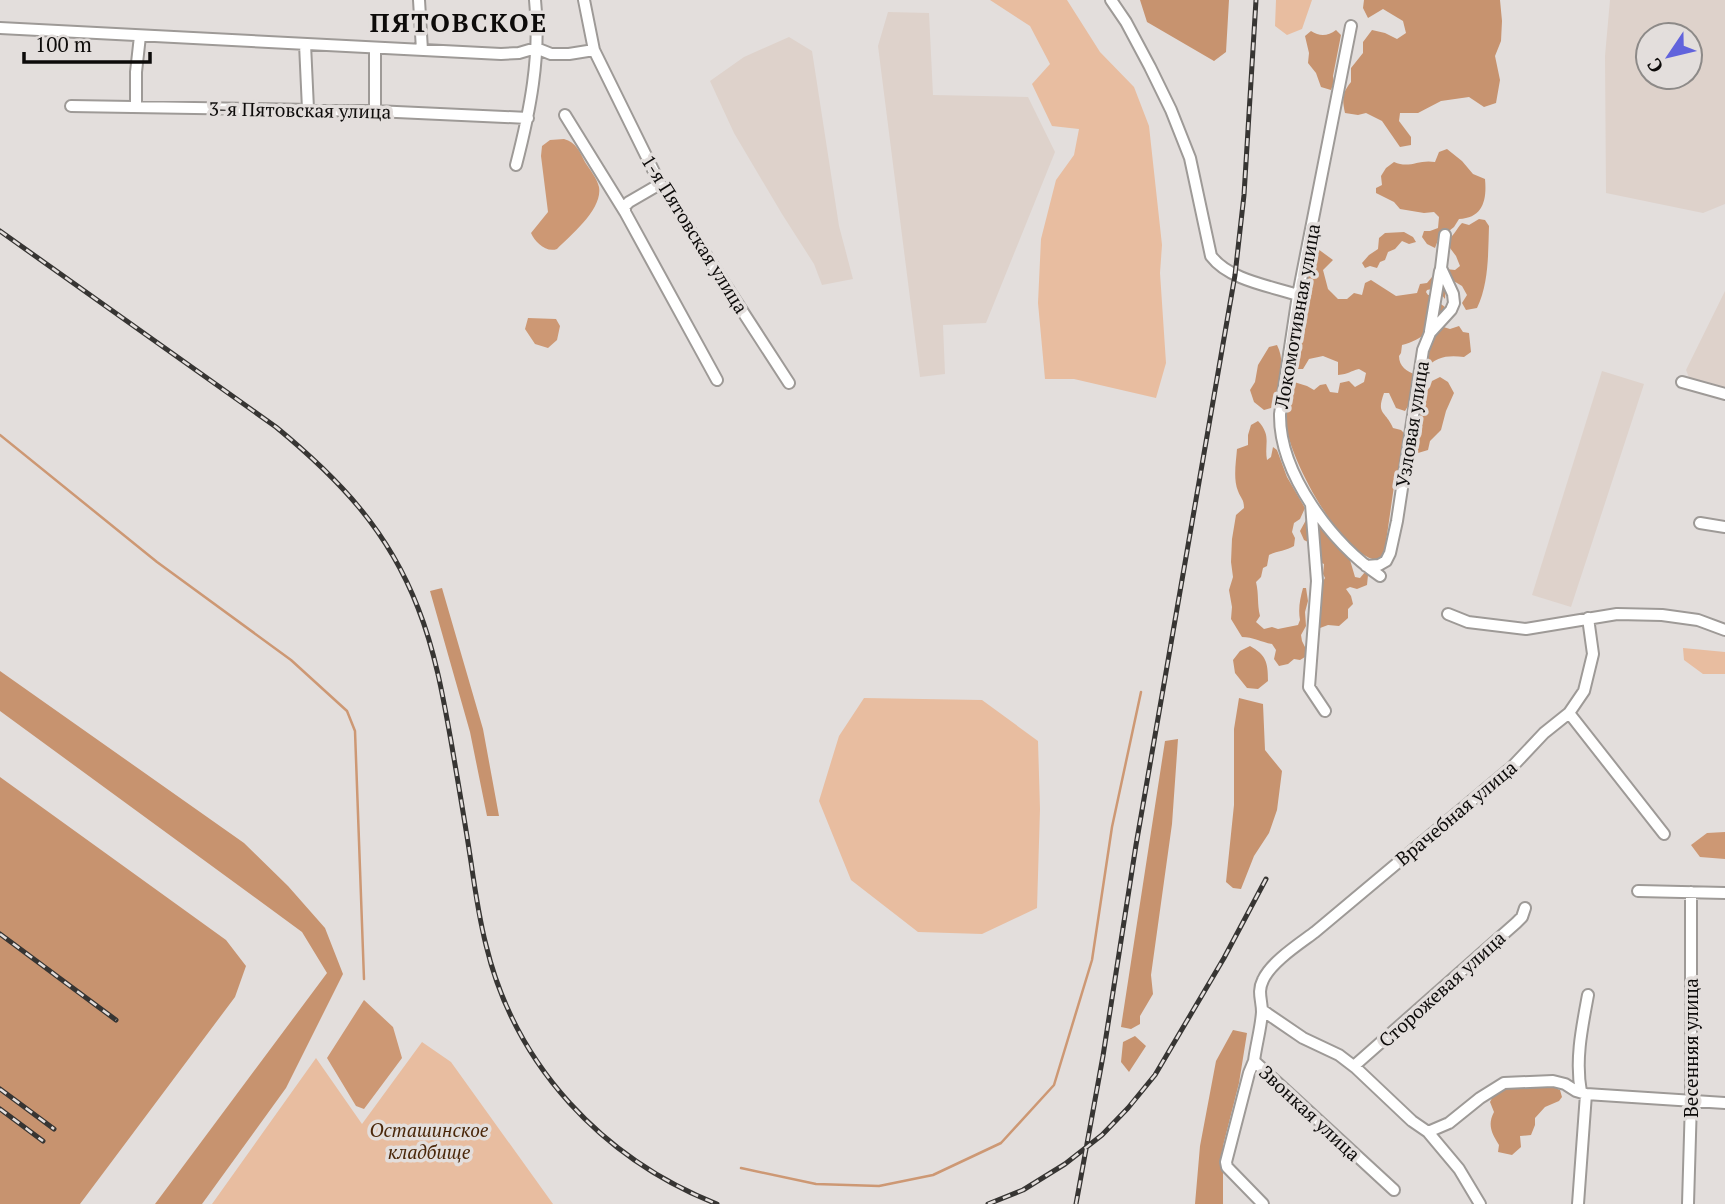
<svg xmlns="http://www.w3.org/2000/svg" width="1725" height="1204" viewBox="0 0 1725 1204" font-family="'PT Serif',serif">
<rect width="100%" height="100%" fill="#e3dedc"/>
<path fill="#ded2cb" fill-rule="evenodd" d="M1610 0H1725V204L1703 213 1606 193 1605 56ZM1648 35H1690V77H1648Z
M888 12 929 13 933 95 1028 97 1055 152 986 323 943 325 945 374 920 377 878 46Z
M789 37 812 51 839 226 853 279 822 285 814 264 782 214 734 133 710 81 744 57Z
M1725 291V389L1690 380 1686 370Z
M1602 371 1644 384 1571 607 1532 595Z"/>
<path fill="#e8bda0" d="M990 0H1067L1100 52 1134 87 1149 126 1162 245 1160 273 1166 363 1156 398 1074 379H1045L1038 303 1041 239 1056 180 1074 155 1079 129 1052 126 1032 84 1050 64 1030 26Z
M1276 0H1312L1302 29 1287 35 1275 26Z
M1683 648 1725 652V674H1703L1684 660Z
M864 698 982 700 1038 741 1040 809 1037 908 982 934 918 932 851 880 819 801 839 736Z
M422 1042 451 1062 553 1204H212L316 1058 362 1124Z"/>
<path fill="#c7936f" d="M1140 0H1229L1226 52 1214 61 1147 22Z
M1364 0H1500L1502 21 1501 41 1495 56 1500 80 1496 103 1484 107 1469 97 1441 101 1418 113H1400L1399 121 1411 137V145L1400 147 1382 121 1366 113 1358 115 1345 113C1342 99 1342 93 1351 82V68L1363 53V42L1372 30 1385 33 1397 39 1406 33 1403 21 1383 9 1368 18 1363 8Z
M1336 30 1341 35 1333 76 1334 82 1331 90 1321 87 1316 73 1308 63 1309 53 1305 36 1311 31C1320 37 1328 36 1336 30Z
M1447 149 1462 161 1473 174 1485 179C1487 200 1483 218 1459 219L1454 227 1449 231 1442 229 1435 248 1427 244 1422 237 1424 231H1430L1438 228 1439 217 1434 212 1424 213 1400 209 1394 202 1376 193V188L1382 185 1381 176 1386 168 1394 162C1410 169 1418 159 1435 162L1439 152Z
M1479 219 1485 220 1489 226C1488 254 1489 283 1477 308L1466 310 1462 303 1467 295 1462 286 1452 280 1446 282 1445 299C1441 293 1435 287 1427 290L1426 292 1428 295 1433 294 1438 302 1445 307C1435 327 1423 340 1402 345L1401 353 1399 356C1399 367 1407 371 1416 375L1411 401 1405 411 1396 408 1389 393H1384C1376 415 1385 410 1393 428L1401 430 1405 434 1401 465 1394 486 1384 556 1379 560C1343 560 1288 457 1286 423 1285 413 1287 389 1294 382L1307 386 1314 390 1320 385 1326 384 1330 392 1338 393 1340 383 1349 381 1355 387 1364 382 1366 373 1359 369C1350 371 1349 374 1338 375V362L1323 356 1309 359 1303 369H1297L1294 365 1310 255 1318 249 1333 260 1323 270 1328 289 1338 299H1347L1354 293 1362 295 1365 283 1371 280 1396 296 1417 293 1420 284 1427 283 1432 277 1439 279 1446 269 1455 270 1460 266 1456 256 1447 244 1448 239C1455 235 1456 229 1462 223L1469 225Z
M1404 232 1413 237 1416 242 1409 244 1402 241 1395 249 1388 252 1385 260 1380 262 1377 268 1370 266 1365 268 1362 263 1369 255 1378 249 1379 238 1385 233Z
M1440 326 1450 329 1459 326 1463 332 1469 333 1471 352 1464 357C1449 355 1436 356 1425 369L1428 348Z
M1277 345C1287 364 1278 389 1271 408L1264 410 1254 402 1250 390 1255 382 1258 365 1269 347Z
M1440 377 1448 382 1454 393 1446 411 1441 430 1430 441 1428 450 1418 453 1414 451 1410 452V441L1415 437 1421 436C1423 427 1423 422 1417 415L1421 397 1430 387 1432 381Z
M1258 421C1272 436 1264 444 1267 460L1271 457 1273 447 1277 450 1287 477 1305 508 1300 519 1294 523 1292 532 1295 538 1294 546C1286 551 1277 551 1269 555L1267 566 1263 568 1261 577 1256 582C1259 594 1257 604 1260 616L1256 622 1264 629 1272 627 1278 629 1298 625 1300 620C1298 609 1300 599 1303 588H1306L1308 601 1305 612 1306 626 1301 635 1302 641 1307 651 1305 657 1300 660 1294 659 1288 664 1279 666 1274 659 1276 650 1272 644C1261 642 1253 637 1242 637L1231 619 1232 607 1229 590 1233 577 1231 562 1232 539 1236 515 1244 508C1244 499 1241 499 1238 491 1233 479 1236 462 1237 449L1248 445V435L1251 425Z
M1312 517 1350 560 1355 577 1360 578 1365 572 1368 575 1367 585 1357 589 1350 587 1346 589 1351 596 1353 604 1348 609V618L1339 626 1328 625 1320 628 1315 625 1317 591 1325 578 1323 574 1324 564 1315 560 1312 544 1304 540 1300 531 1306 520Z
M442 588 483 729 499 816H487L470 732 430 591Z
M1250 646C1266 655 1268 662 1268 681L1258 689 1247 688 1235 673 1233 660 1240 651Z
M0 671 244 843 288 886 325 928 343 974 286 1088 202 1204H155L327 973 302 932 0 711Z
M1239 698 1263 704 1265 750 1282 771 1277 810 1269 833 1254 856 1241 889 1233 888 1226 882 1234 805V729Z
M1178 739 1172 824 1151 975 1153 994 1140 1016V1024L1131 1029 1121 1027 1165 741Z
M0 777 226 940 246 966 235 997 80 1204H0Z
M1233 1030 1247 1033 1239 1083 1223 1146V1204H1195L1200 1146 1216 1061Z
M1135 1036 1146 1046 1129 1072 1121 1062 1123 1042Z
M1551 1086 1560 1090 1562 1097 1559 1101 1545 1107 1535 1118V1125L1531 1135 1520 1136 1521 1147 1512 1155 1498 1152 1499 1145C1492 1134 1487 1125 1494 1112L1490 1102 1495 1092 1505 1087Z"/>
<path fill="#cd9874" d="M564 139C576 142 580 152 585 162 590 170 597 178 599 187 603 209 571 235 557 249 546 253 535 242 531 233L548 212 541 156 542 146 550 140Z
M528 318 556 319 560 326 557 340 548 348 535 344 525 329Z
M1725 832V859L1700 857 1691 845 1707 833Z
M364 1000 393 1027 402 1058 364 1109 356 1106 327 1058Z"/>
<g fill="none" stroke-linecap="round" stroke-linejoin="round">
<path stroke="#cd9874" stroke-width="2.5" d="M0 435 157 562 291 660 347 711 355 731 364 979
M741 1168 816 1184 879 1186 933 1175 1001 1143 1054 1085 1092 960 1112 827 1141 692"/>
<g stroke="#9e9a97" stroke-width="14">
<path id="minor" d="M419 0 422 50
M584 0 594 50 660 184 789 383
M1111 0 1126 22 1150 67 1171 110 1190 158 1211 256C1229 280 1270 286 1298 295
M1351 26 1298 295 1280 414C1279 474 1332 543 1380 576
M0 28 501 54 519 53 536 48 551 54H569L594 50
M305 44 308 109
M375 48V111
M71 106 375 111 528 118
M136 107V72L140 36
M565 115 625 212
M516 165C530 111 541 56 535 0
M660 184 629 202 625 206V212L717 380
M1430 331 1440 271
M1682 382 1725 394
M1311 504 1317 581 1309 687 1325 711
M1700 523 1725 527
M1366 566 1379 565 1386 561 1390 553 1397 521 1423 350 1430 333 1451 310 1454 303 1453 294 1441 268 1445 235
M1448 614 1468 622 1526 629 1617 614 1662 615 1698 620 1725 630
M1569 713 1664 834
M1638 891 1725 893
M1262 1010 1303 1038 1339 1055 1356 1068 1412 1121 1428 1132 1459 1169 1480 1204
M1254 1061C1256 1045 1261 1028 1262 1012 1262 1000 1257 992 1263 980 1271 962 1299 944 1315 932L1512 767 1544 733 1569 713 1584 691 1593 654 1588 618
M1354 1066 1516 923 1522 917 1525 908
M1581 1092C1575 1060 1582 1027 1588 995
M1428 1132 1449 1123 1480 1098 1504 1083 1553 1081 1565 1084 1576 1091 1586 1094 1725 1103
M1263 1204 1227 1167 1226 1162 1249 1073 1254 1061 1394 1190
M1578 1204 1586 1094
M1688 1204 1691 1101V892"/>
</g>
<use href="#minor" stroke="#fff" stroke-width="10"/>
<g stroke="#373533" stroke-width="5">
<path id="rail" d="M0 231 276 427C339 479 388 530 418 608 435 651 443 696 451 741 458 782 465 822 471 862 475 890 479 918 486 945 515 1066 603 1159 717 1204
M0 934 116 1020
M0 1089 54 1129
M0 1109 43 1141
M988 1204 1023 1190 1065 1164 1102 1135 1128 1108 1155 1075 1224 958 1266 879
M1076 1204 1103 1056 1136 845 1235 275 1244 195 1256 0"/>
</g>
<use href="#rail" stroke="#e3dedc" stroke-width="2.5" stroke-dasharray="8" stroke-linecap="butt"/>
</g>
<g text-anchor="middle" stroke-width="7" stroke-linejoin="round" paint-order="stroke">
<g font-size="19" fill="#0d0b0a" stroke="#e3dedc">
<text transform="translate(300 110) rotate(1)" y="7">3-я Пятовская улица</text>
<text transform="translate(695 234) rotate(58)" y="7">1-я Пятовская улица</text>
<text transform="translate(1297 316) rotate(-80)" y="7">Локомотивная улица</text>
<text transform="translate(1412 424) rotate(-81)" y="7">Узловая улица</text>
<text transform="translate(1456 813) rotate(-40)" y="7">Врачебная улица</text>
<text transform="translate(1442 989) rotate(-42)" y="7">Сторожевая улица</text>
<text transform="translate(1691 1048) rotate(-90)" y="7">Весенняя улица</text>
<text transform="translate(1310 1113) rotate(43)" y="7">Звонкая улица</text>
</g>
<g font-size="19" font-style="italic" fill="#4a270a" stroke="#e3dedc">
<text x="429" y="1137">Осташинское<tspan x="429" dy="22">кладбище</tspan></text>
</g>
<g font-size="26" font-weight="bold" letter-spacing="2" fill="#0d0b0a" stroke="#e3dedc">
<text x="459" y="32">ПЯТОВСКОЕ</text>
</g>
</g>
<g transform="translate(1669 56) rotate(235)"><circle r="33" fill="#e3dedc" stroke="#8d8a88" stroke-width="2"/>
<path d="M0-5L12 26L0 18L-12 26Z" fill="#6163dc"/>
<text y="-10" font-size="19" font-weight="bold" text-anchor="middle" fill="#0d0b0a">С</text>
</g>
<path d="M24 52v10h126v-10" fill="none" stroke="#0d0b0a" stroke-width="3.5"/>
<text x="35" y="52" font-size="21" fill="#0d0b0a" stroke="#e3dedc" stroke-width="5" paint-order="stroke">100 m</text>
</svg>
